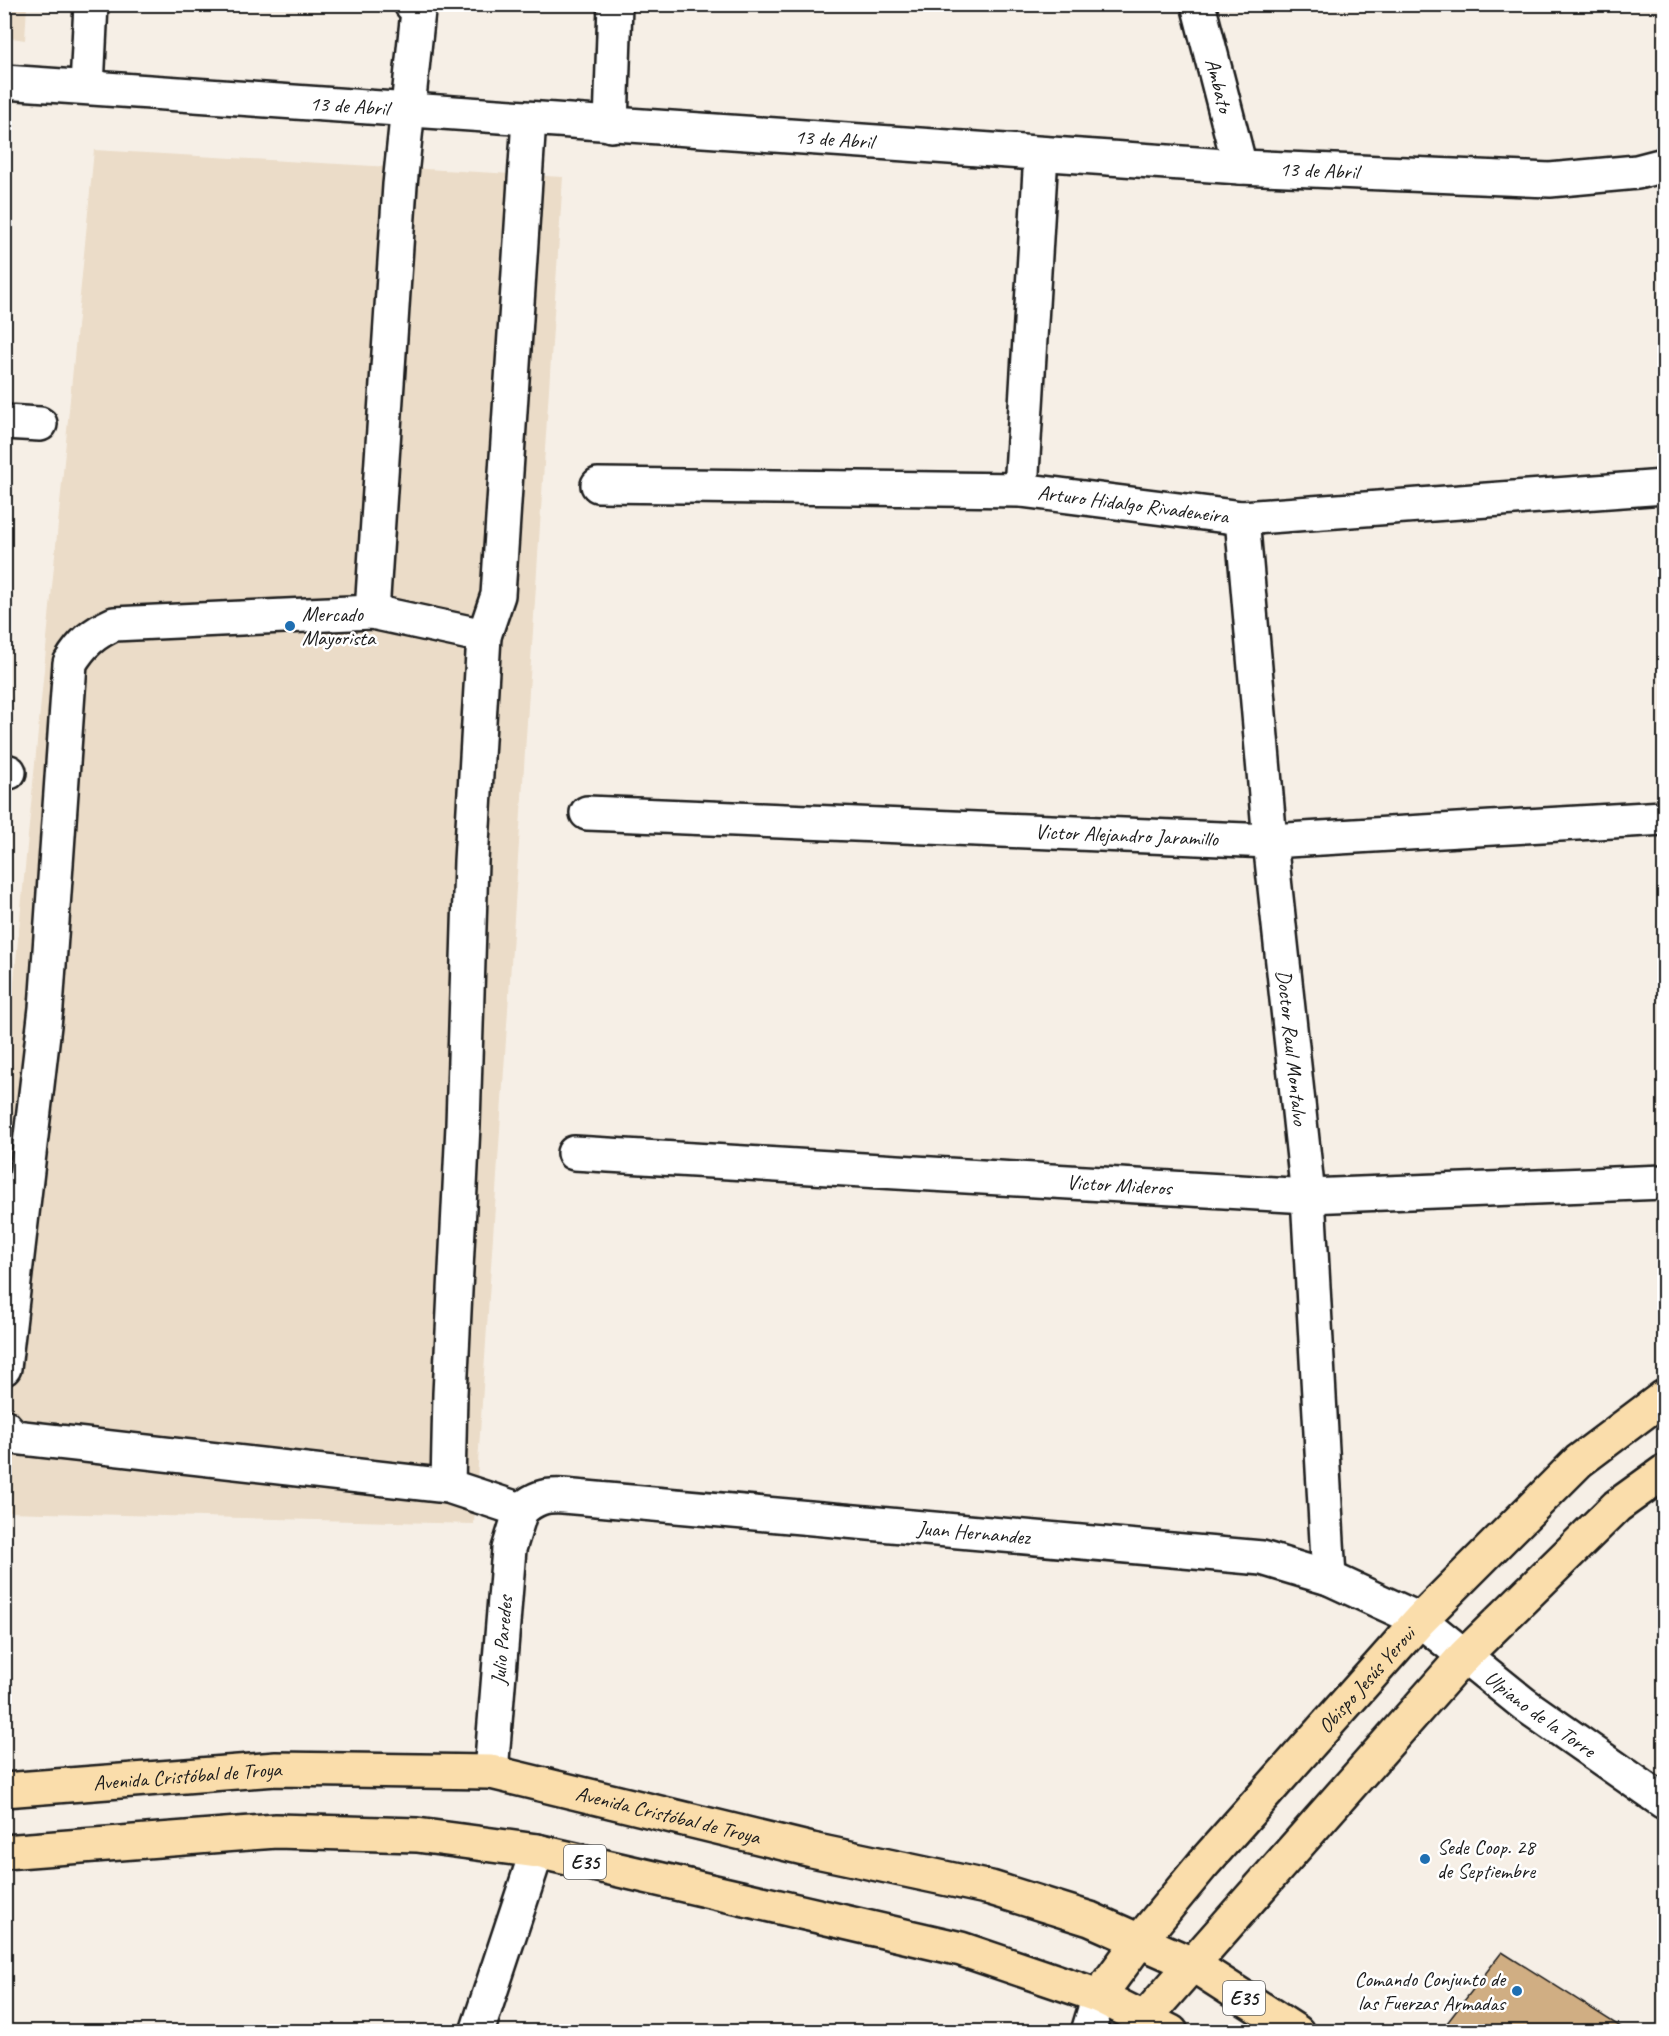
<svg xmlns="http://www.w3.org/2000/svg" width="1669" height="2036" viewBox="0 0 1669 2036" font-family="Caveat,sans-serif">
<rect width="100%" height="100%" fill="#f6efe6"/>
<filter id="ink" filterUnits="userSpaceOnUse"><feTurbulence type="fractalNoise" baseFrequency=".0167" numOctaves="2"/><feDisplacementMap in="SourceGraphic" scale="12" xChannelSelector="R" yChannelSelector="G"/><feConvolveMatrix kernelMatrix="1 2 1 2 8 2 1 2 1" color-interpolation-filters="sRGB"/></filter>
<g filter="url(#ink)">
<path fill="#ebdcc8" d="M4 5H27L25 40 5 37Z
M94 150 563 177 474 1524 5 1512V1075Z"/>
<path fill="#0003" d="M1510 1959 1625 2032H1442Z"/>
<path fill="#d0ae83" stroke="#1c1c1c" stroke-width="1.5" d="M1502 1952 1624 2029 1440 2032Z"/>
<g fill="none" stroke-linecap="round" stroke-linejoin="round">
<g stroke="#1c1c1c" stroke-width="38">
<g id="minor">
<path id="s1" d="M1198 4 1240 167"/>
<path id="s2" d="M4 82 1240 167 1550 180 1637 172 1664 165"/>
<path d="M87 87 91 4"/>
<path d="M611 125 615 4"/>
<path d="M4 422 40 424"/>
<path id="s3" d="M598 485 1021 490 1242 518 1664 487"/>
<path d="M1021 490 1041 154"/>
<path id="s4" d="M1242 518 1270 841 1308 1196 1329 1578"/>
<path d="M372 612 400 185 418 11 411 4"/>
<path d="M4 772H9"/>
<path id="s5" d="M587 813 1270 841 1664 818"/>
<path id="s6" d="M574 1153 1308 1196 1664 1182"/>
<path d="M4 1368 46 1008 70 663C82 643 94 633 114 624L372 612 484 636"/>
<path d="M4 1426 14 1437 448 1486 521 1510"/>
<path d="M448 1486 450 1394 463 1125 471 861 484 636 498 595 529 119"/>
<path id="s7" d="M521 1510C535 1498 544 1495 563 1496L1262 1558 1329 1578 1420 1620 1524 1704 1664 1802"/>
<path id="s8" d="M491 1772 509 1549 521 1510"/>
<path d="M477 2032 537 1851"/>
<path d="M1088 2032 1099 1996"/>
</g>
</g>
<g stroke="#1c1c1c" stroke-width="38">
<g id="major">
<path id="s9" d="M1099 1996 1141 1939 1203 1864 1420 1620 1579 1461 1664 1397"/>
<path d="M1144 2019 1465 1655 1617 1506 1664 1472"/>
</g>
</g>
<g stroke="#1c1c1c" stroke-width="38">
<g id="highway">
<path id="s10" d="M4 1790 276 1769 491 1772 812 1850 991 1888 1090 1919 1192 1964 1297 2032"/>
<path d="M4 1852 276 1831 417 1835 537 1851 961 1949 1099 1996 1171 2032"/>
</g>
</g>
<use href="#minor" stroke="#fff" stroke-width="33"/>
<use href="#major" stroke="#faddab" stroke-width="33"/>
<use href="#highway" stroke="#faddab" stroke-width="33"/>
</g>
</g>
<g fill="#1f6fb2" stroke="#fff" stroke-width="2">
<circle cx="290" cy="626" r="6"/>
<circle cx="1425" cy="1859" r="6"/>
<circle cx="1517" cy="1991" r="6"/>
</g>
<g text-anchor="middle" stroke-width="5" stroke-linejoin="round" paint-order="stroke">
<g fill="#fff" stroke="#606060" stroke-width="1.5">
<rect x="564" y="1845" width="42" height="34" rx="4.5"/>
<rect x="1223" y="1981" width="42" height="34" rx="4.5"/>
</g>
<g font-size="20" font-weight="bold" fill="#1c1c1c">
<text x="585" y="1869">E35</text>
<text x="1244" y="2005">E35</text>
</g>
<g font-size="21" fill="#1c1c1c" stroke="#fff">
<text dy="7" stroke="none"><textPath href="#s1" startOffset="84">Ambato</textPath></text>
<text dy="7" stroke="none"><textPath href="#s2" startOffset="346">13 de Abril</textPath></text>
<text dy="7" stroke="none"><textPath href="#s2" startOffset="832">13 de Abril</textPath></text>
<text dy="7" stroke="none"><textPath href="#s2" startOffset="1318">13 de Abril</textPath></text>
<text dy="7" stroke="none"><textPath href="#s3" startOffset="536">Arturo Hidalgo Rivadeneira</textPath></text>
<text dy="7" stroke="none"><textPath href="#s5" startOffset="540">Victor Alejandro Jaramillo</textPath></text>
<text dy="7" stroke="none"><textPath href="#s4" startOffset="532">Doctor Raul Montalvo</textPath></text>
<text dy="7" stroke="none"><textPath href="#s6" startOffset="546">Victor Mideros</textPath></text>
<text dy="7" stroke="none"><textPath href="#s7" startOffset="458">Juan Hernandez</textPath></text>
<text dy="7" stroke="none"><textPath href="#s8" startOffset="132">Julio Paredes</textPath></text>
<text dy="7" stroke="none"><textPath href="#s9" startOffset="414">Obispo Jesús Yerovi</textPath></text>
<text dy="7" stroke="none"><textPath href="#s7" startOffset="1070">Ulpiano de la Torre</textPath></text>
<text dy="7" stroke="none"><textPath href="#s10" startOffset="184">Avenida Cristóbal de Troya</textPath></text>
<text dy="7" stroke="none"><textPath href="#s10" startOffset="670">Avenida Cristóbal de Troya</textPath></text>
</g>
<g font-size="21" fill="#1c1c1c" stroke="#fff" text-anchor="start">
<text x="302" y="621">Mercado<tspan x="302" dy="24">Mayorista</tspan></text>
<text x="1437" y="1854">Sede Coop. 28<tspan x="1437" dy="24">de Septiembre</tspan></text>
<text x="1505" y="1986" text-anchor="end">Comando Conjunto de<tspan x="1505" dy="24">las Fuerzas Armadas</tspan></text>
</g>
</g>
<rect width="1669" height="2036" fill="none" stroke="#fff" stroke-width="24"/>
<rect x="12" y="12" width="1645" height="2012" fill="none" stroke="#1c1c1c" stroke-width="2" filter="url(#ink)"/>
</svg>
